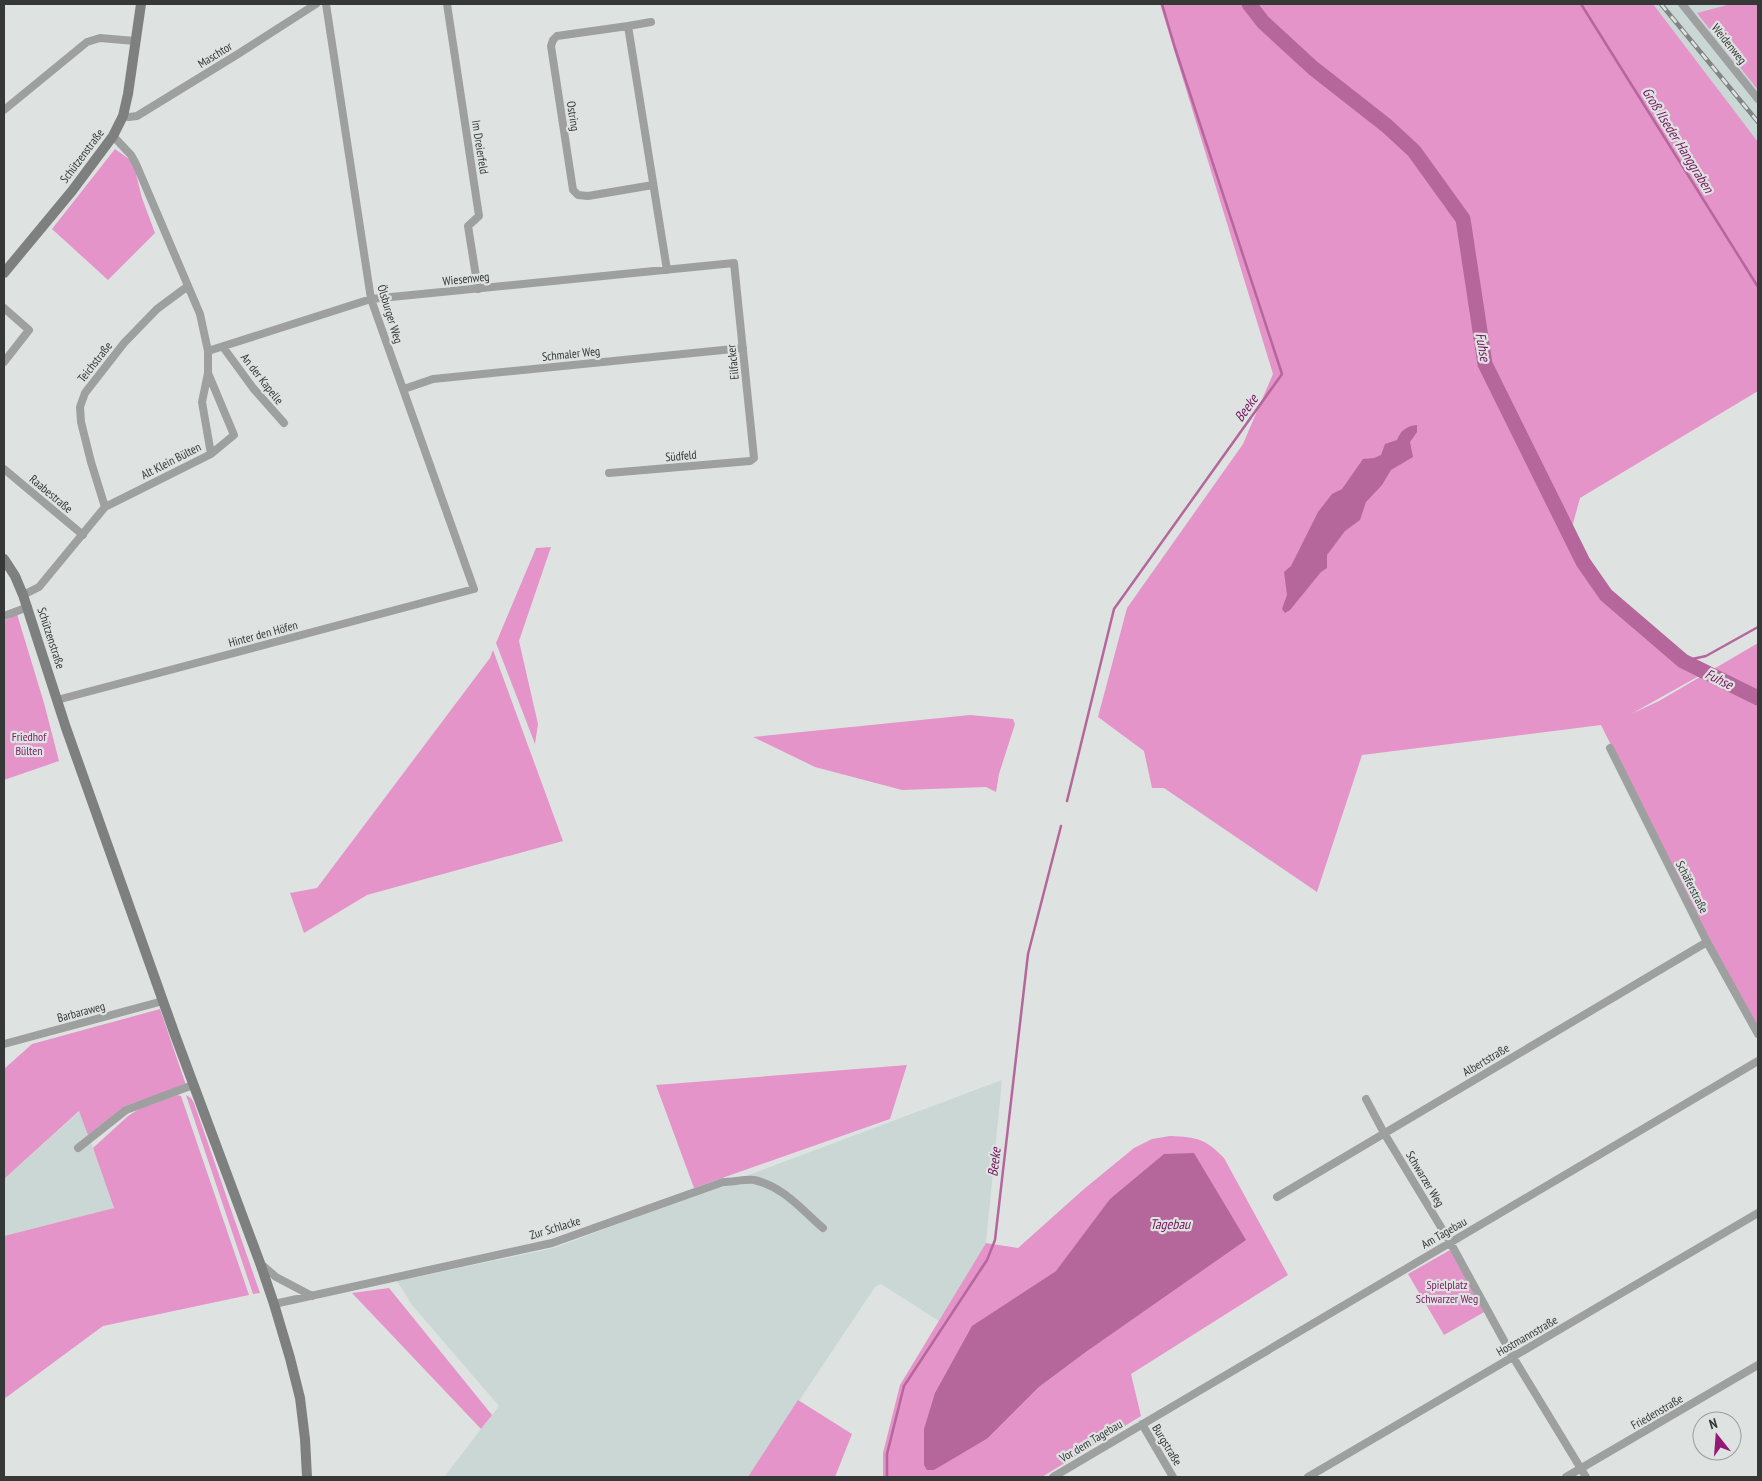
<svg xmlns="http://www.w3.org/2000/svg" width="1762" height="1481" viewBox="0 0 1762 1481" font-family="'PT Sans Narrow',sans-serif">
<rect width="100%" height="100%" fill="#dee3e2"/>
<path fill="#cad7d5" d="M1653 4H1758V143Z
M1002 1080 986 1243 939 1321 881 1284 875 1287 748 1477H444L499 1406 412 1305 397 1281 554 1248Z
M80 1111 114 1208 4 1236V1179Z"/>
<path fill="#e494c9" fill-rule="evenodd" d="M1160 4H1653L1758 142V391L1580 498 1568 542C1572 550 1575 559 1580 567 1608 609 1655 651 1699 676L1631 714 1659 701 1758 643V1027L1709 941 1601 725 1362 755 1317 892 1164 788H1152L1144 751 1098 717 1127 608 1243 444 1273 374Z
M1731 4H1758V90L1697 13Z
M115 149 129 159 135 170 142 198 155 233 108 280 52 229Z
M551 547 519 641 538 724 535 744 496 643 536 548Z
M17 614 44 703 59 761 4 780V621Z
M493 650 563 841 367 895 304 933 290 893 317 888 490 658Z
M970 715 1013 719 1015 724 999 774 996 792 986 787 902 790 815 767 753 737Z
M160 1009 186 1085 125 1106 88 1135 79 1111 4 1179V1069L32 1044Z
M907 1065 890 1119 694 1188 656 1085Z
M177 1095 181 1096 249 1295 103 1326 4 1399V1236L114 1208 93 1148 128 1116 139 1109Z
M186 1095 191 1098 194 1103 260 1293 253 1294Z
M1170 1136C1197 1137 1206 1139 1224 1158L1288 1275 1131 1374 1141 1416 1042 1477H883V1453L900 1385 986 1243 1018 1248 1084 1189 1134 1148 1152 1139ZM1056 1271 1090 1349 1039 1387 988 1438 1016 1298Z
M1450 1250 1486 1311 1444 1335 1408 1274Z
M389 1288 492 1415 481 1429 352 1293Z
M798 1400 852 1434 835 1477H748Z"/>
<path fill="#b5669b" d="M1417 425V432L1410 442 1413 457 1391 470 1382 485 1366 502 1360 520 1345 531 1327 555V568L1321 572 1290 610 1285 613 1282 609 1287 595 1284 572 1291 566 1318 512 1332 494 1342 489 1363 459 1374 458 1381 455 1385 444 1397 440C1401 430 1407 426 1417 425Z
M1194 1153 1246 1240 1090 1349 1039 1387 988 1438 934 1470H927L924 1465V1429L935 1393 972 1326 1056 1271 1110 1199 1164 1154Z"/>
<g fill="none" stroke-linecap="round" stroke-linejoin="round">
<path stroke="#b5669b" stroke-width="2.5" d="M1581 4 1758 287
M1683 661 1706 656 1758 627
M1067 801 1114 609 1282 374 1175 48 1162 4
M887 1477V1454L904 1386 987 1260 995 1240 1028 954 1061 826"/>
<path stroke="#b5669b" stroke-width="15" d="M1249 4 1263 22 1313 68 1387 126 1414 151 1463 219 1485 364 1583 562 1606 595 1683 661 1758 698"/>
<path stroke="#9ea0a0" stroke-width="8" d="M447 4 479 216 468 226 478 289
M1682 4 1758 99
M628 26 651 22
M4 110 87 42 100 38 135 41
M123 116 129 117 137 116 238 54 316 4
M653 185 588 196 578 195 573 190 551 46 553 40 557 36 628 26 667 270
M4 308 29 330 4 362
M223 347 253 388 284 423
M208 351 371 299 734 263 754 458 750 461 609 473
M208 373 234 435 211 454
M404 389 433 379 743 348
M4 469 83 535
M105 507 91 462 81 422 80 407 85 393 124 343 157 309 188 286
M23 595 39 587 105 507 211 454 202 402 208 373V351L200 314 136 164 131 155 113 136
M4 616 28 607
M57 700 474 589 371 299 326 4
M1610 748 1707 942 1758 1034
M4 1044 163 1001
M1366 1099 1384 1133 1450 1242 1513 1357 1586 1477
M78 1148 126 1110 193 1085
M1277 1197 1707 942
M261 1264 276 1277 312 1296
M274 1304 552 1243 723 1182C732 1182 745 1179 754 1180 783 1186 802 1210 823 1228
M1142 1424 1173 1477
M1053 1477 1758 1061
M1308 1477 1758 1213
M1566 1477 1758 1365"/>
<path stroke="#7e8080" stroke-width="10" d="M4 273 72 191 113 136 123 116 128 94 141 4
M4 559 15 576 23 595 66 728 175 1035 260 1263 274 1304 290 1358 300 1398 305 1439 307 1477"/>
<g stroke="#818584" stroke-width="4.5">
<path id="rail" d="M1661 4 1758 122"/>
</g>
<use href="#rail" stroke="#dee3e2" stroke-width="2.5" stroke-dasharray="8" stroke-linecap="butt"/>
</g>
<g text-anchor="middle" stroke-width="4.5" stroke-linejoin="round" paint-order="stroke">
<g font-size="12" fill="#363837" stroke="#dee3e2">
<text transform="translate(1729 44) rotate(51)" y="4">Weidenweg</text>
<text transform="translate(215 55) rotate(-32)" y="4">Maschtor</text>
<text transform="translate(573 116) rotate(81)" y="4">Ostring</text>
<text transform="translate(480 147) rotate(81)" y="4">Im Dreierfeld</text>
<text transform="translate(82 156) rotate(-53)" y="4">Schützenstraße</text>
<text transform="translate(466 279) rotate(-6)" y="4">Wiesenweg</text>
<text transform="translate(390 314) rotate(73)" y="4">Ölsburger Weg</text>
<text transform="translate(571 354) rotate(-6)" y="4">Schmaler Weg</text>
<text transform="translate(95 362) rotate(-52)" y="4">Teichstraße</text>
<text transform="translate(733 362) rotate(-96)" y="4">Eilfacker</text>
<text transform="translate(262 379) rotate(52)" y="4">An der Kapelle</text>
<text transform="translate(681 456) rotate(-5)" y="4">Südfeld</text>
<text transform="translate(171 461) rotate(-27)" y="4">Alt Klein Bülten</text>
<text transform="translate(51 494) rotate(40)" y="4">Raabestraße</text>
<text transform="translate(263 634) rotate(-15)" y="4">Hinter den Höfen</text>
<text transform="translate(51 638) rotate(72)" y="4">Schützenstraße</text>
<text transform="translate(1692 887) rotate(63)" y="4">Schäferstraße</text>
<text transform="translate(81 1012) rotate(-15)" y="4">Barbaraweg</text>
<text transform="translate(1486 1060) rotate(-31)" y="4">Albertstraße</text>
<text transform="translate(1425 1179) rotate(59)" y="4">Schwarzer Weg</text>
<text transform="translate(555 1228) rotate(-17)" y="4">Zur Schlacke</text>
<text transform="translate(1444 1233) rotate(-30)" y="4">Am Tagebau</text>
<text transform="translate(1527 1336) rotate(-30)" y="4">Hostmannstraße</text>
<text transform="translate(1657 1412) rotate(-30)" y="4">Friedenstraße</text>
<text transform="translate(1091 1441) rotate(-31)" y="4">Vor dem Tagebau</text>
<text transform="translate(1167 1445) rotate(59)" y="4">Burgstraße</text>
</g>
<g font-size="12" fill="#812168" stroke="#dee3e2">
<text x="29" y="741">Friedhof<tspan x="29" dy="14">Bülten</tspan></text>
<text x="1447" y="1289">Spielplatz<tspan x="1447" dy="14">Schwarzer Weg</tspan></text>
</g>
<g font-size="14" font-style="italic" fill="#77165f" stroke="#dee3e2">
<text transform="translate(1678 140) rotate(58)" y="5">Groß Ilseder Hanggraben</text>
<text transform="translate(1483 347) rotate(80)" y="5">Fuhse</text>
<text transform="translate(1246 408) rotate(-54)" y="5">Beeke</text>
<text transform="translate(1719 679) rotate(26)" y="5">Fuhse</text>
<text transform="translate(994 1162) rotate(-83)" y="5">Beeke</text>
<text x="1170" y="1229">Tagebau</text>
</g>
</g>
<rect width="1762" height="1481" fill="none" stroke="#363837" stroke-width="10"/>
<g transform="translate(1717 1436) rotate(343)"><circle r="24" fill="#dee3e2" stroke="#9b9f9e"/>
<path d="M0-4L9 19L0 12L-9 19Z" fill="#931975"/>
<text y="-8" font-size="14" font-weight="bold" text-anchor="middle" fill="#363837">N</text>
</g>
</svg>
